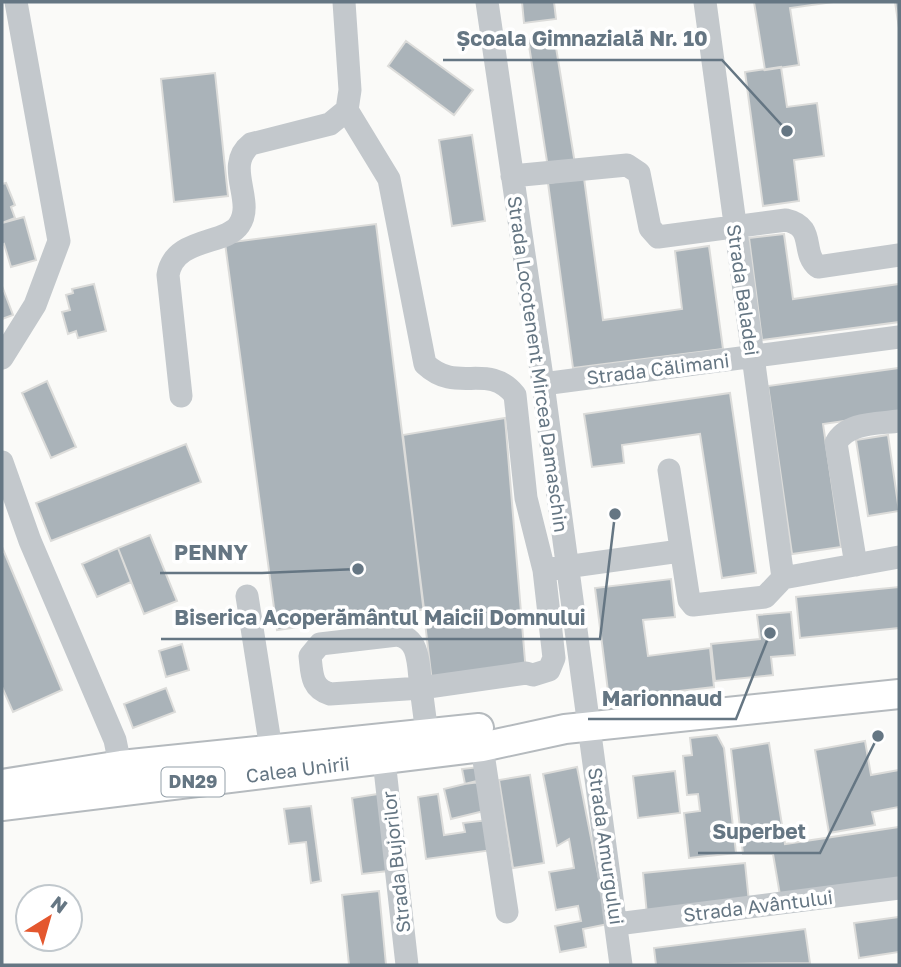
<svg xmlns="http://www.w3.org/2000/svg" width="901" height="967" viewBox="0 0 901 967" font-family="'Golos Text',sans-serif">
<rect width="100%" height="100%" fill="#fafaf8"/>
<path fill="#aab3b9" stroke="#dcdcda" stroke-width="2" d="M522 2H554L556 19 524 23Z
M754 2H833L790 8 799 65 765 70Z
M895 2H899V28Z
M554 35 575 164 548 168 528 39Z
M406 41 473 90 454 115 388 66Z
M781 67 787 107 817 103 824 156 794 160 799 201 763 206 745 72Z
M215 73 228 196 174 202 161 79Z
M472 135 485 221 452 226 439 140Z
M584 178 603 320 682 309 675 251 709 246 723 349 573 368 548 183Z
M6 183 15 205 11 207 15 218 2 223V184Z
M24 217 36 260 11 267 4 244 2 245V223Z
M376 224 424 609 277 630 225 243Z
M784 234 793 299 899 284V322L762 340 749 238Z
M94 284 106 331 78 338 76 331 68 334 62 312 70 310 66 295 73 293 72 289Z
M2 286 13 315 2 319Z
M899 368V413L823 424 841 547 792 554 768 386Z
M47 381 76 447 51 458 22 393Z
M730 393 756 573 722 578 700 434 622 445 624 463 592 467 584 414Z
M505 418 526 673 432 682 403 435Z
M888 435 899 511 868 516 856 440Z
M186 444 201 482 51 541 36 503Z
M150 535 177 601 144 614 118 548Z
M2 547 62 690 13 712 2 687Z
M118 548 131 582 97 597 82 564Z
M671 579 675 617 643 620 648 656 710 648 714 687 609 699 595 588Z
M899 587V628L800 638 796 597Z
M791 612 795 655 771 657 773 675 715 681 711 644 760 639 757 615Z
M182 644 189 670 166 677 159 651Z
M166 688 175 712 133 728 124 704Z
M717 735 724 748 736 853 689 858 684 813 700 811 698 794 687 795 683 756 692 755 690 738Z
M865 741 871 775 899 770V807L872 812 875 825 829 833 815 750Z
M769 743 785 844 899 827V883L781 901 773 854H743L731 749Z
M479 767 481 782 465 784 462 769Z
M577 767 608 924 583 929 586 947 560 952 555 926 581 921 578 906 556 910 549 872 574 868 569 839 557 846 543 774Z
M675 771 680 813 638 818 633 776Z
M530 775 544 863 513 868 499 780Z
M477 781 484 811 451 819 444 789Z
M378 794 388 871 362 874 352 798Z
M438 794 444 835 465 832 463 823 488 820 493 850 426 859 418 797Z
M311 806 321 881 311 883 306 842 289 844 284 809Z
M745 863 749 902 647 915 643 873Z
M379 891 386 965H349L342 895Z
M899 917V952L859 958 854 923Z
M805 929 810 963 656 965 654 948Z"/>
<g fill="none" stroke-linecap="round" stroke-linejoin="round">
<g stroke="#b5babe" stroke-width="32">
<g id="major">
<path d="M2 784 121 765 479 728"/>
<path id="s1" d="M2 806 482 747 565 729 899 694"/>
</g>
</g>
<path stroke="#c3c8cc" stroke-width="23" d="M487 2 543 384 621 965
M705 2 783 578
M347 110 389 179 425 364C458 395 487 361 515 395L526 498 544 570
M512 176 627 165 639 173 650 228 658 237 786 220C817 227 800 252 818 267L899 255
M2 358 35 305 59 241 16 2
M543 384 899 337
M181 396 168 275C174 237 226 245 239 225 256 201 223 166 251 144L330 124 347 110 350 90 344 2
M2 462 30 541 115 740 123 779
M669 470 689 600 693 605 765 597 783 578 899 557
M856 565 836 443C847 422 877 424 899 421
M247 596 271 749
M397 635C421 638 418 668 421 688L330 694C311 688 312 674 310 656L320 644Z
M427 734 421 688 526 673 533 675 549 670 554 658 544 570 680 551
M482 747 507 912
M384 760 407 965
M617 924 899 888"/>
<use href="#major" stroke="#fff" stroke-width="28"/>
</g>
<g text-anchor="middle" stroke-width="7" stroke-linejoin="round" paint-order="stroke">
<rect fill="#fff" stroke="#939fa8" stroke-width="2" x="161.5" y="767.5" width="63" height="29" rx="5"/>
<g font-size="18" font-weight="bold" fill="#657683">
<text x="193" y="788">DN29</text>
</g>
<g font-size="19" fill="#657683" stroke="#fff">
<text transform="translate(743 290) rotate(82)" y="7">Strada Baladei</text>
<text transform="translate(538 364) rotate(82)" y="7">Strada Locotenent Mircea Damaschin</text>
<text transform="translate(658 369) rotate(-7)" y="7">Strada Călimani</text>
<text dy="7" stroke="none"><textPath href="#s1" startOffset="298">Calea Unirii</textPath></text>
<text transform="translate(606 846) rotate(82)" y="7">Strada Amurgului</text>
<text transform="translate(396 862) rotate(-96)" y="7">Strada Bujorilor</text>
<text transform="translate(758 906) rotate(-7)" y="7">Strada Avântului</text>
</g>
</g>
<path fill="none" stroke="#657683" stroke-width="2.5" d="M787 131L722 60H443M358 569L262 573H160M615 514L600 639H161M770 633L736 719H588M878 736L820 853H698"/>
<g fill="#657683" stroke="#fff" stroke-width="2.5">
<circle cx="787" cy="131" r="7"/>
<circle cx="358" cy="569" r="7"/>
<circle cx="615" cy="514" r="7"/>
<circle cx="770" cy="633" r="7"/>
<circle cx="878" cy="736" r="7"/>
</g>
<g font-size="21" text-anchor="middle" font-weight="bold" fill="#657683" stroke="#fff" stroke-width="7" stroke-linejoin="round" paint-order="stroke">
<text x="582" y="46">Școala Gimnazială Nr. 10</text>
<text x="211" y="560">PENNY</text>
<text x="380" y="625">Biserica Acoperământul Maicii Domnului</text>
<text x="662" y="706">Marionnaud</text>
<text x="759" y="839">Superbet</text>
</g>
<rect width="901" height="967" fill="none" stroke="#657683" stroke-width="7"/>
<g transform="translate(49 918) rotate(37)"><circle r="33" fill="#ffffff" stroke="#c1c8cd" stroke-width="2"/>
<path d="M0-5L12 26L0 18L-12 26Z" fill="#e4572e"/>
<text y="-10" font-size="19" font-weight="bold" text-anchor="middle" fill="#657683">N</text>
</g>
</svg>
